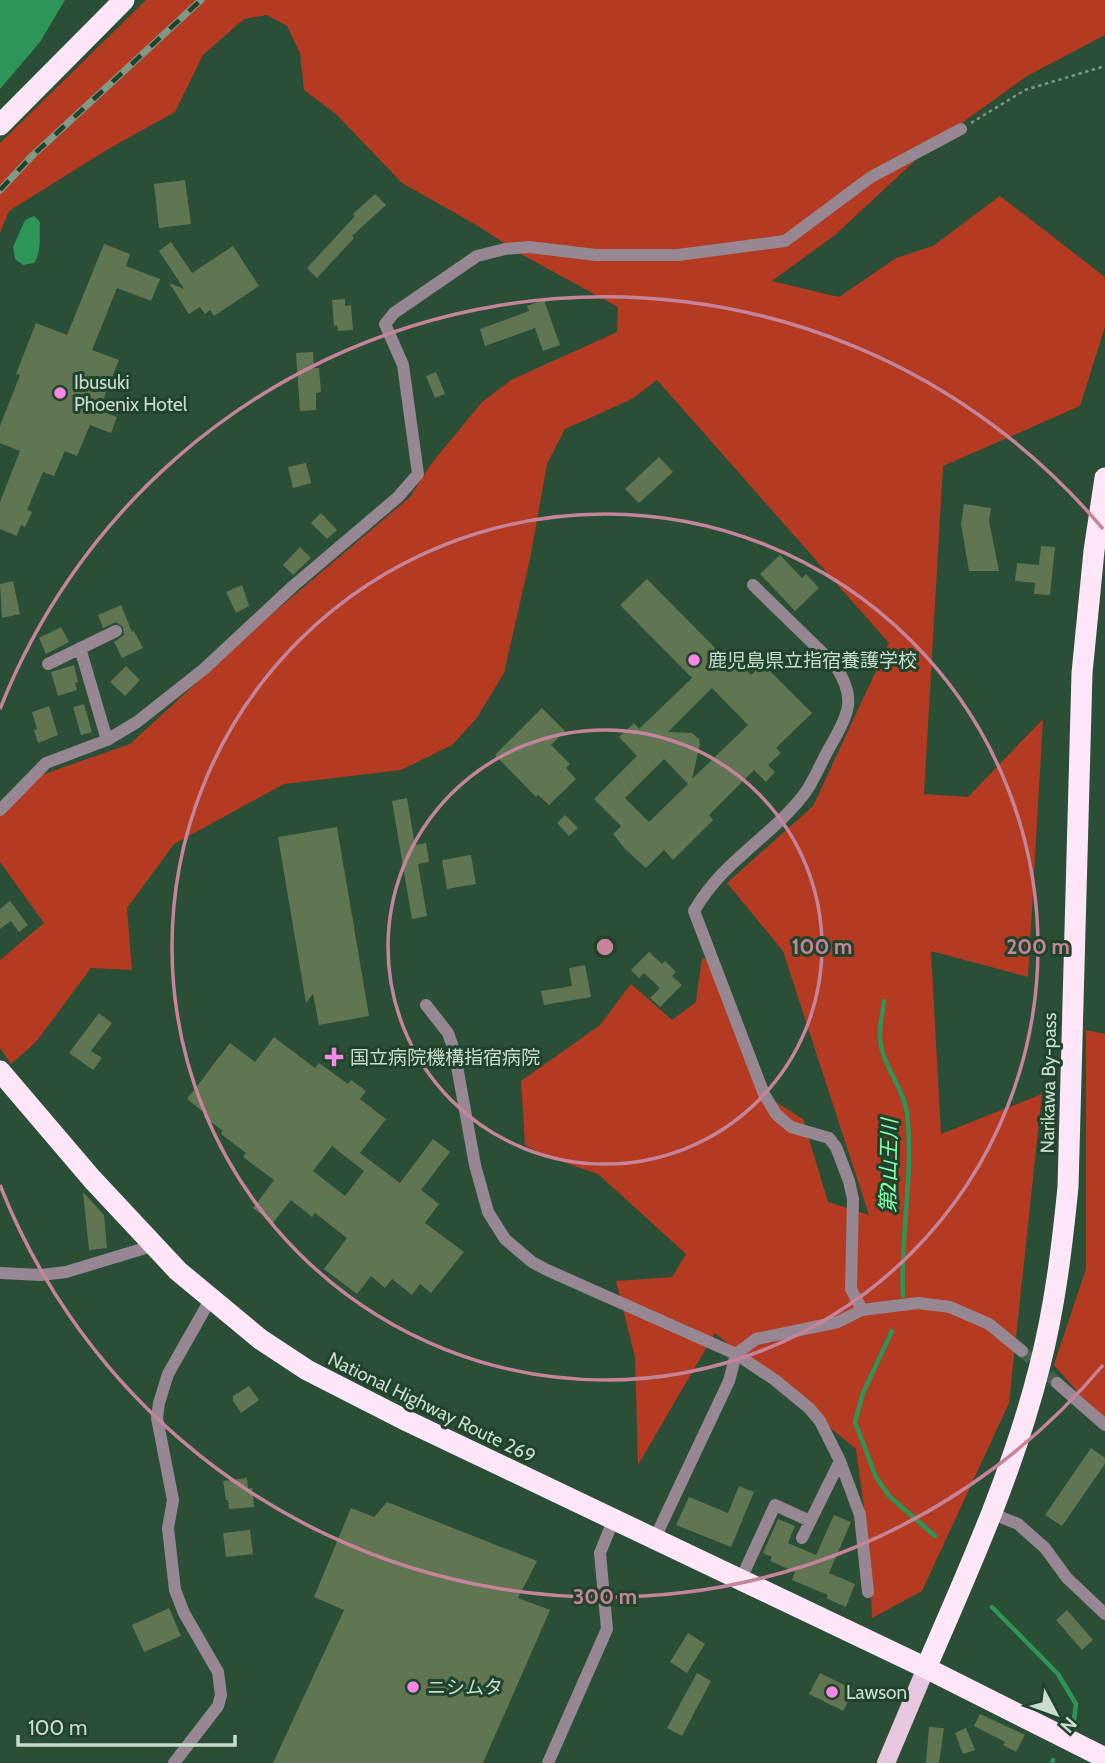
<svg xmlns="http://www.w3.org/2000/svg" width="1105" height="1763" viewBox="0 0 1105 1763" font-family="Cabin,'Noto Sans JP',sans-serif">
<rect width="100%" height="100%" fill="#2b4e36"/>
<path fill="#b43a22" d="M146 0H1105V35L1027 76 934 143 835 235 772 281 839 297 896 258 933 246 1000 196 1105 277V327L1080 406 943 466 924 794 968 797 1043 719 1028 977 931 951 941 1134 1042 1094 1009 1403 922 1591 872 1618 869 1545 856 1449 715 1333 638 1465 635 1357 616 1281 672 1277 686 1254 598 1174 548 1157 525 1145 521 1081 600 1025 631 984 672 1020 696 1002 702 958 714 960 771 1099 803 1119 828 1202 869 1215 783 951 727 883 813 806 889 643 657 380 632 399 565 429 547 464 530 559 504 673 476 719 452 745 401 770 284 784 174 844 127 908 132 970 91 968 36 1042 11 1064 0 1048V960L44 923 0 862V815L41 775 130 744 266 619 410 497 431 464 482 402 511 380 617 332 618 307 519 253 478 226 402 183 336 114 304 90 300 53 287 26 267 15 244 19 203 55 175 112 110 148 9 211 0 233V143Z
M1086 1030 1105 1034V1419L1095 1412 1054 1365 1086 1269Z"/>
<path fill="#2d9557" d="M0 0H65L40 42 0 89Z
M34 216 40 222C39 234 42 253 34 263L23 265 15 259 13 247 25 220Z"/>
<g fill="none" stroke-linecap="round" stroke-linejoin="round">
<path stroke="#2d9557" stroke-width="4.5" d="M884 1001C883 1013 879 1026 880 1038 881 1064 904 1088 907 1113 914 1175 900 1235 903 1296
M892 1331 863 1393 855 1422 876 1477 889 1496 935 1536
M992 1607 1058 1674 1076 1704 1074 1720
M1052 1763 1053 1760"/>
</g>
<path fill="#607552" fill-rule="evenodd" d="M185 180 191 224 159 228 154 184Z
M375 194 386 205 352 236 354 238 317 278 307 268 355 216 353 214Z
M171 242 192 273 233 246 259 286 214 316 210 310 205 314 200 307 189 314 169 283 184 289 159 251Z
M104 244 130 254 126 266 160 279 151 301 117 288 92 350 119 360 99 410 117 417 111 433 90 425 77 456 65 451 54 476 43 472 27 510 32 512 25 527 21 525 17 536 0 529V502L20 451 0 443V426L20 375 16 374 36 323 67 335Z
M345 299V306L351 305 353 330 338 331 337 325 334 326 332 300Z
M544 300 560 345 543 351 535 328 485 346 480 329 529 311 527 306Z
M313 352 314 368H319L321 392 316 393V410L300 411 296 353Z
M436 372 445 394 435 398 426 376Z
M659 457 673 472 639 503 625 489Z
M306 463 311 483 293 488 288 467Z
M964 504 991 508 989 521 999 571H969L961 524Z
M321 513 337 530 327 539 311 523Z
M1041 546 1055 547 1050 595 1034 594 1035 583 1015 581 1017 563 1039 565Z
M300 547 311 558 293 575 283 565Z
M780 555 802 578 806 574 819 588 795 611 760 574Z
M647 579 721 654 726 649 751 675 763 664 812 713 776 748 781 753 768 765 775 772 766 782 754 770 709 815 713 820 673 860 664 850 646 868 625 849 613 834 621 826 594 799 637 756 619 737 634 723 639 729 692 678 620 605ZM712 688 748 725 692 779 700 744 699 739 692 733 668 732ZM664 759 688 784 649 822 625 798Z
M13 581 20 614 2 618 0 584Z
M242 585 249 606 236 613 226 592Z
M121 605 132 632 134 631 143 648 122 658 114 642 124 635 123 627 116 622 103 628 98 615Z
M61 627 69 642 46 654 39 638Z
M74 665 78 682 75 683 77 690 58 696 51 672Z
M126 666 140 680 125 696 110 682Z
M84 704 92 732 81 735 73 707Z
M49 706 58 735 38 743 34 730 37 729 32 712Z
M542 708 565 731 551 745 570 764 566 768 576 779 549 805 538 795 536 797 495 755Z
M407 798 415 845 426 843 429 862 418 864 427 916 412 919 392 801Z
M565 815 578 828 569 836 557 823Z
M337 827 369 1016 319 1025 313 994 306 1003 278 837Z
M471 855 476 884 447 889 442 860Z
M10 901 28 925 19 932 11 921 0 929V909Z
M649 952 662 964 665 961 676 972 672 976 682 985 660 1007 650 998 660 988 644 973 639 978 631 970Z
M585 965 591 997 544 1005 541 991 572 986 569 968Z
M99 1013 112 1023 91 1051 102 1058 93 1070 69 1053Z
M274 1037 315 1068 319 1063 348 1084 351 1080 366 1091 360 1099 386 1119 360 1153 400 1183 433 1139 450 1152 421 1190 439 1204 425 1223 464 1252 431 1293 420 1284 412 1295 392 1279 385 1288 371 1276 357 1294 324 1269 347 1238 315 1213 312 1217 291 1200 273 1223 253 1208 274 1180 243 1157 246 1153 221 1134 223 1131 204 1117 206 1114 187 1099 230 1043 255 1062ZM332 1146 364 1171 345 1196 313 1171Z
M83 1192 104 1215 107 1248 89 1250Z
M249 1386 259 1400 241 1413 233 1401V1396Z
M1091 1448 1105 1458V1464L1062 1526 1045 1515Z
M247 1478 248 1489 252 1488 254 1507 229 1509 228 1500H226L223 1481Z
M739 1486 754 1492 731 1547 676 1525 689 1497 728 1513Z
M387 1502 537 1561 518 1598 550 1610 483 1763H273L344 1610 314 1597 351 1508 374 1517Z
M834 1515 851 1522 829 1573 855 1584 846 1607 826 1598 828 1595 792 1580 795 1572 770 1561 772 1557 763 1553 778 1519 795 1526 788 1543 816 1555Z
M250 1530 253 1554 226 1557 223 1533Z
M169 1608 181 1636 144 1652 132 1625Z
M1067 1610 1093 1640 1082 1650 1056 1620Z
M688 1633 705 1644 687 1673 670 1662Z
M697 1673 711 1681 682 1736 667 1728Z
M820 1673 854 1690 843 1711 809 1694Z
M980 1714 1025 1735 1016 1752 1003 1745 1005 1742 974 1726Z
M929 1727 944 1728 939 1763H926Z
M966 1728 975 1750 963 1754 955 1733Z"/>
<g fill="none" stroke-linecap="round" stroke-linejoin="round">
<path stroke="#43634d" stroke-width="12" stroke-dasharray="12 6" stroke-linecap="butt" d="M1022 1351 1057 1383"/>
<path stroke="#7a9582" stroke-width="2.5" stroke-dasharray="3.5 3.5" stroke-linecap="butt" d="M971 123 1025 90 1105 66"/>
<path stroke="#968793" stroke-width="12" d="M753 585 835 665C857 699 849 712 831 745 822 760 815 779 805 793 771 838 724 859 694 911L764 1094 776 1114 791 1127 829 1138 836 1147 849 1181 853 1199 851 1289 862 1310
M80 648 107 740
M48 664 116 631
M0 810 46 763 107 740 137 722 204 669 292 587 398 497 418 474 403 365 385 324 394 313 477 256 505 249 529 247 596 255H678L785 241 871 177 961 129
M426 1005 448 1033 454 1050 475 1165 488 1212 505 1239 532 1262 547 1270 736 1354 775 1380 809 1408 820 1421 840 1461 860 1515 868 1592
M0 1273 41 1275 66 1272 152 1246
M1057 1383 1105 1425
M993 1514 1018 1524 1045 1548 1067 1578 1105 1614
M802 1538 840 1461
M654 1540 729 1381 736 1354 756 1339 838 1322 862 1310 918 1303 950 1307 989 1324 1022 1351
M740 1581 775 1505 810 1521
M174 1763 218 1706 221 1695 218 1672 184 1613 175 1590 168 1528 173 1500 157 1418 159 1403 168 1374 210 1300
M548 1763 607 1629 600 1553 613 1521"/>
<path stroke="#e7c7e0" stroke-width="18" d="M886 1763 926 1668"/>
<path stroke="#fde6f8" stroke-width="21" d="M0 125 124 0
M0 1071 92 1179 178 1271 260 1339 307 1370 403 1419 926 1668 1105 1758
M926 1668C969 1569 1014 1470 1040 1365 1055 1306 1062 1247 1068 1187L1082 673 1094 551 1105 478"/>
<g stroke="#809a88" stroke-width="7">
<path id="rail" d="M0 190 32 156 201 0"/>
</g>
<use href="#rail" stroke="#21432c" stroke-width="4.5" stroke-dasharray="13" stroke-linecap="butt"/>
</g>
<g fill="none" stroke="#c6849a" stroke-width="3.5">
<circle cx="605" cy="947" r="217"/>
<circle cx="605" cy="947" r="433"/>
<path d="M1103 1365A650 650 0 0 1 0 1185M0 709A650 650 0 0 1 1103 529"/>
</g>
<g fill="#f987e8" stroke="#21432c" stroke-width="2.5">
<circle cx="60" cy="393" r="7"/>
<circle cx="694" cy="660" r="7"/>
<path d="M330.5 1046.5h7v7h7v7h-7v7h-7v-7h-7v-7h7z"/>
<circle cx="413" cy="1687" r="7"/>
<circle cx="832" cy="1692" r="7"/>
</g>
<g text-anchor="middle" stroke-width="6" stroke-linejoin="round" paint-order="stroke">
<g font-size="19" fill="#c9dcce" stroke="#21432c" text-anchor="start">
<text x="74" y="389">Ibusuki<tspan x="74" dy="22">Phoenix Hotel</tspan></text>
<text x="708" y="667">鹿児島県立指宿養護学校</text>
<text x="350" y="1064">国立病院機構指宿病院</text>
<text x="427" y="1694">ニシムタ</text>
<text x="846" y="1699">Lawson</text>
</g>
<g font-size="19" fill="#c9dcce" stroke="#21432c">
<text transform="translate(1048 1083) rotate(-89)" y="7">Narikawa By-pass</text>
<text transform="translate(432 1407) rotate(26)" y="7">National Highway Route 269</text>
</g>
<g font-size="21" font-style="italic" fill="#85feae" stroke="#21432c">
<text transform="translate(889 1166) rotate(-89)" y="7">第2山王川</text>
</g>
</g>
<circle cx="605" cy="947" r="10" fill="#c6849a" stroke="#21432c" stroke-width="3.5"/>
<g font-size="21" text-anchor="middle" font-weight="bold" fill="#c6849a" stroke="#21432c" stroke-width="6" stroke-linejoin="round" paint-order="stroke">
<text x="822" y="954">100 m</text>
<text x="1038" y="954">200 m</text>
<text x="605" y="1604">300 m</text>
</g>
<g transform="translate(1056 1714) rotate(131)" stroke="#21432c" stroke-width="5" paint-order="stroke">
<path d="M0-5L12 26L0 18L-12 26Z" fill="#c9dcce"/>
<text y="-10" font-size="19" font-weight="bold" text-anchor="middle" fill="#c9dcce">N</text>
</g>
<path d="M18 1735v10h217v-10" fill="none" stroke="#c9dcce" stroke-width="3.5"/>
<text x="28" y="1735" font-size="21" fill="#c9dcce" stroke="#21432c" stroke-width="5" paint-order="stroke">100 m</text>
</svg>
